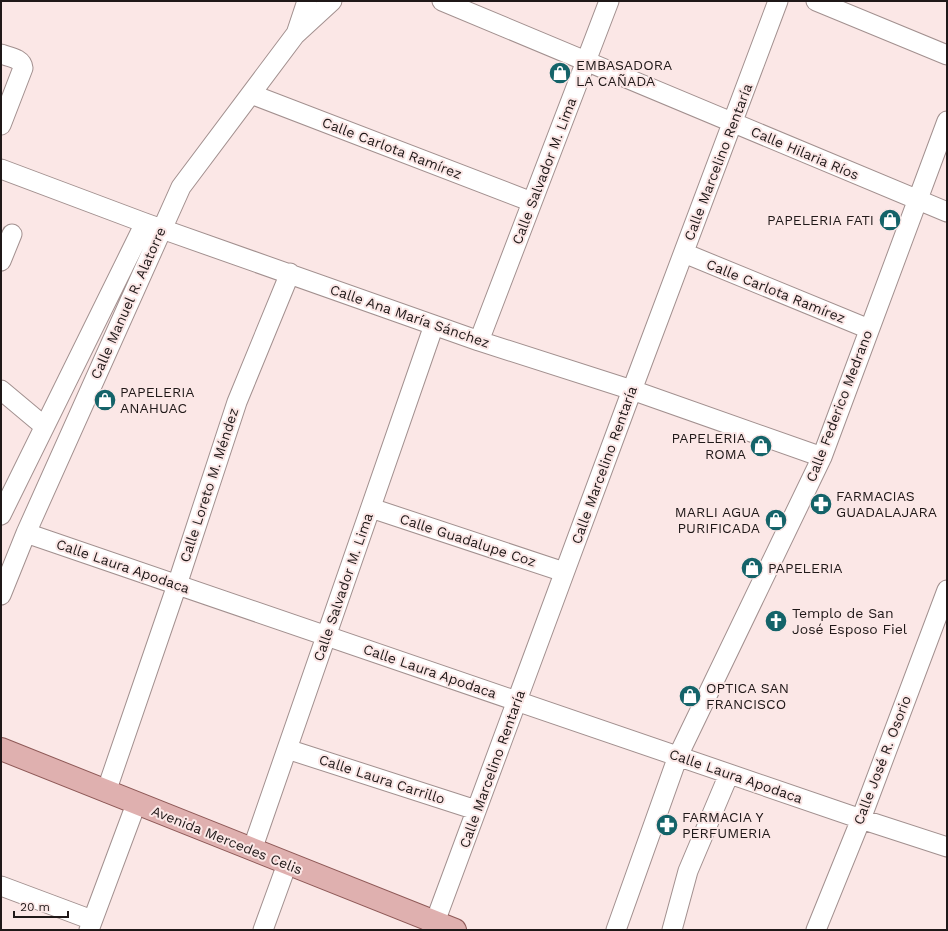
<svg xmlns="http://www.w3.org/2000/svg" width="948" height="931" viewBox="0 0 948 931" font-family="'Work Sans',sans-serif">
<rect width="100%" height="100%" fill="#fbe7e6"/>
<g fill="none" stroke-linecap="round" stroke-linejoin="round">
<g stroke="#a2908f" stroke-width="21">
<path id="minor" d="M442 1 947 212
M816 1 947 55
M296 34 307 1
M1 54C9 57 22 58 23 68L1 125
M251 94 532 202
M1 169 145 223 479 341 632 390 822 457
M684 253 869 329
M1 261 12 234
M479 341 609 1
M1 390 44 426
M371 508 564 572
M1 515 145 223
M26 533 861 819 947 847
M1 595 26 533 181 187 295 35 332 1
M287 749 476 810
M106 792 177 585 237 402 290 273
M252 850 434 325
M1 886 92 920
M89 930 136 804
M263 930 287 864
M432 930 632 390 778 1
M616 930 678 756 822 457 947 121
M672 930 688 871 729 774
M816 930 861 819 947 590"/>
</g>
<g stroke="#8e5957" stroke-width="24">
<path id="major" d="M1 749 455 930"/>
</g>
<use href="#minor" stroke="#fff" stroke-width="19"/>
<use href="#major" stroke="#dfb0af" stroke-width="22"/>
</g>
<defs>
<g id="shop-disc" transform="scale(1.15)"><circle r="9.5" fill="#146369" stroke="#fbe7e6"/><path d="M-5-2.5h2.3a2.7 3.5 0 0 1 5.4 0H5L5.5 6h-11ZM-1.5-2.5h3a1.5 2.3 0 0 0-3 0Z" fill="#fff"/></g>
<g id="pharmacy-disc" transform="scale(1.15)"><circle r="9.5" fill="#146369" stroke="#fbe7e6"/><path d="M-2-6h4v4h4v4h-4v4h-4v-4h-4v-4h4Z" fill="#fff"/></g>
<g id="church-disc" transform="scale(1.15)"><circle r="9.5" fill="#146369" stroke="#fbe7e6"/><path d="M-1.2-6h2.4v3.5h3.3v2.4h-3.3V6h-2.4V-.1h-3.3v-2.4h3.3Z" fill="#fff"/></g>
</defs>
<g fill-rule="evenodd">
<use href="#shop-disc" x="560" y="73"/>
<use href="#shop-disc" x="890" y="220"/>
<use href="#shop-disc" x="105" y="400"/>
<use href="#shop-disc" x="761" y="446"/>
<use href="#pharmacy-disc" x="821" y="504"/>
<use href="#shop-disc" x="776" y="520"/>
<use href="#shop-disc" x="752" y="568"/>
<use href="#church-disc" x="776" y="621"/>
<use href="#shop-disc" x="690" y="696"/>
<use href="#pharmacy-disc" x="667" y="825"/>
</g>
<g text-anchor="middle" stroke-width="4" stroke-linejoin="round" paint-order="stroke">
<g font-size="14" fill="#1f1818" stroke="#fbe7e6" text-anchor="start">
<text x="576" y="70">EMBASADORA<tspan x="576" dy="16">LA CAÑADA</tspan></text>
<text x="874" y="225" text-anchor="end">PAPELERIA FATI</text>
<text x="120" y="397">PAPELERIA<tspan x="120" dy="16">ANAHUAC</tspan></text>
<text x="746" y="443" text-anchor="end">PAPELERIA<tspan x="746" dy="16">ROMA</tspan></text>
<text x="836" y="501">FARMACIAS<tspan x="836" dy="16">GUADALAJARA</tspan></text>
<text x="760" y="517" text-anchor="end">MARLI AGUA<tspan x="760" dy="16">PURIFICADA</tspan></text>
<text x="768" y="573">PAPELERIA</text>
<text x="792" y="618">Templo de San<tspan x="792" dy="16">José Esposo Fiel</tspan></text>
<text x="706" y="693">OPTICA SAN<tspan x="706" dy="16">FRANCISCO</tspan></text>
<text x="682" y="822">FARMACIA Y<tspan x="682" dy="16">PERFUMERIA</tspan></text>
</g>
<g font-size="14" fill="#1f1818" stroke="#fbe7e6">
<text transform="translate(392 148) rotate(21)" y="5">Calle Carlota Ramírez</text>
<text transform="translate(805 153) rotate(23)" y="5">Calle Hilaria Ríos</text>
<text transform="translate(718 162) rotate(-69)" y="5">Calle Marcelino Rentaría</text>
<text transform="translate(544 171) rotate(-69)" y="5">Calle Salvador M. Lima</text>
<text transform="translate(776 291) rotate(22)" y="5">Calle Carlota Ramírez</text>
<text transform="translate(128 303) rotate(-66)" y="5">Calle Manuel R. Alatorre</text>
<text transform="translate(410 316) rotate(19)" y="5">Calle Ana María Sánchez</text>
<text transform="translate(839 406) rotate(-69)" y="5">Calle Federico Medrano</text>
<text transform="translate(604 465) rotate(-70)" y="5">Calle Marcelino Rentaría</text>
<text transform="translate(209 485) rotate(-72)" y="5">Calle Loreto M. Méndez</text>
<text transform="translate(468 540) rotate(18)" y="5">Calle Guadalupe Coz</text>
<text transform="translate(123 566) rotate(19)" y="5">Calle Laura Apodaca</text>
<text transform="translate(343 587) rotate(-71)" y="5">Calle Salvador M. Lima</text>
<text transform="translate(430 671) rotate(19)" y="5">Calle Laura Apodaca</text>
<text transform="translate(882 760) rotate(-69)" y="5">Calle José R. Osorio</text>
<text transform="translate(492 769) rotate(-70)" y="5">Calle Marcelino Rentaría</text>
<text transform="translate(736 776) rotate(19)" y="5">Calle Laura Apodaca</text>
<text transform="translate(382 779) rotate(18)" y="5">Calle Laura Carrillo</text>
<text transform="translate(227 840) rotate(22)" y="5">Avenida Mercedes Celis</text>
</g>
</g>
<rect width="948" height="931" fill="none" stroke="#1f1818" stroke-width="4"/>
<path d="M14 911v6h54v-6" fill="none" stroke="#1f1818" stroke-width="2"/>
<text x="20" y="911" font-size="12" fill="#1f1818" stroke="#fbe7e6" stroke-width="3" paint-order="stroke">20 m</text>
</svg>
